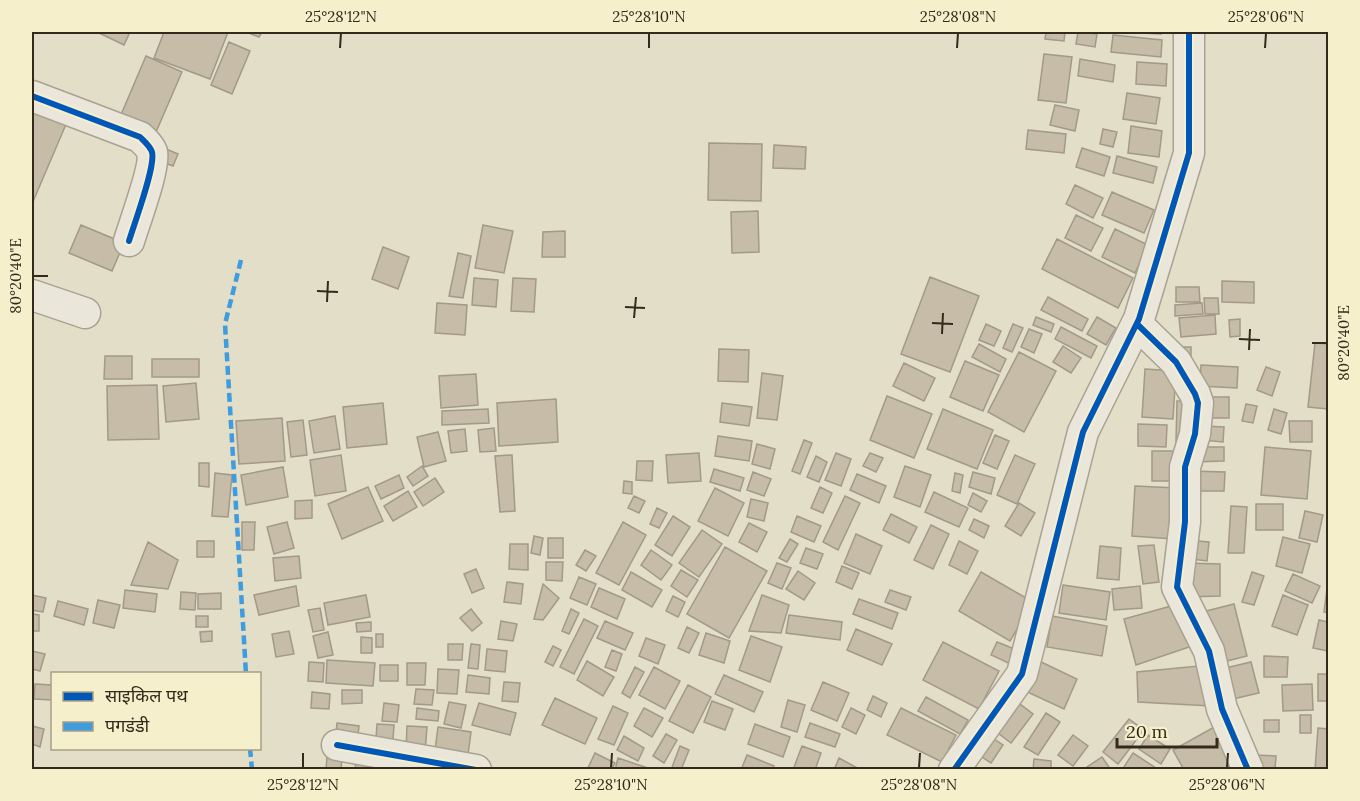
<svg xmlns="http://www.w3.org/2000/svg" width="1360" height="801" viewBox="0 0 1360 801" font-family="Lora,'Noto Sans Devanagari',serif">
<rect width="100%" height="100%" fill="#e3dec7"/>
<path fill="#c6bca8" stroke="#a29987" stroke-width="1.5" d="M97 32H130L124 45Z
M164 32H228L210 79 154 58Z
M246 32H262L259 37Z
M1046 32H1065L1064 41 1045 39Z
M1078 32 1097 34 1095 47 1076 44Z
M1116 32H1161V34Z
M1113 35 1162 40 1161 57 1111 52Z
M229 42 250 51 232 94 211 85Z
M1044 54 1072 57 1066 103 1038 100Z
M146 56 182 72 153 139 117 124Z
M1080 59 1115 65 1113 82 1078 76Z
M1137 62 1167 64 1166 86 1136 84Z
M1127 93 1160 98 1156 124 1123 119Z
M1055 105 1079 110 1075 131 1050 125Z
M32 107 67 122 32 204Z
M1131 126 1162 131 1159 157 1128 153Z
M1103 129 1117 132 1113 147 1100 144Z
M1028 130 1066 134 1064 153 1026 149Z
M709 143 762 144 761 201 708 200Z
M774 145 806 147 805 169 773 168Z
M1082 148 1110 157 1104 176 1076 167Z
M166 149 178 154 173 166 162 162Z
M1117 156 1157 167 1153 183 1113 173Z
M1075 185 1103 198 1093 218 1066 204Z
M1112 192 1154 210 1144 233 1102 215Z
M758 211 759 252 732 253 731 212Z
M1076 215 1103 228 1091 251 1065 238Z
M81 225 124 243 112 271 69 253Z
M483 225 513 231 504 273 475 268Z
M1115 229 1148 245 1135 273 1102 257Z
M565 231V257H542L543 232Z
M1057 239 1133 278 1118 308 1042 269Z
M383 247 409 257 398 289 372 279Z
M458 253 471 256 463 298 449 296Z
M930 277 979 296 950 372 901 354Z
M474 278 498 280 496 307 472 305Z
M513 278 536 279 534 312 511 311Z
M1222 281 1254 282V303L1222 302Z
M1176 287H1199L1200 302H1176Z
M1048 297 1088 319 1082 331 1041 310Z
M1204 298H1218L1219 314H1205Z
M437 303 467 305 465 335 435 333Z
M1202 303 1203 314 1175 316V305Z
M1215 315 1216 334 1181 337 1179 318Z
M1036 317 1054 324 1051 332 1033 325Z
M1097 317 1116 328 1106 345 1087 334Z
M1240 319V336L1230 337 1229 320Z
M986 324 1001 331 994 346 979 340Z
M1013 324 1023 328 1012 352 1003 348Z
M1061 327 1097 346 1091 358 1055 339Z
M1029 329 1042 334 1034 353 1021 347Z
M1315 343 1328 344V409L1308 407Z
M979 344 1006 359 1000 372 972 357Z
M1063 346 1081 358 1071 373 1053 362Z
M1184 347H1191V368H1184Z
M719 349 749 350 748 382 718 381Z
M1019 352 1056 371 1024 432 988 412Z
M105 356H132V379H104Z
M152 359H199V377H152Z
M965 361 999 375 983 411 950 397Z
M904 363 935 378 924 401 893 386Z
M1201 365 1238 367 1237 388 1200 386Z
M1266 367 1280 372 1272 396 1257 390Z
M1145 369 1176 371 1173 419 1142 417Z
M762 373 783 376 777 420 757 418Z
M476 374 478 405 441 408 439 376Z
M196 383 199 419 166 422 163 386Z
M157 385 159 439 108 440 107 386Z
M887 396 932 414 914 458 870 440Z
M1204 397H1229V418H1204Z
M556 399 558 442 499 446 497 403Z
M1177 401H1192L1191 441H1176Z
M383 403 387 444 347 448 343 407Z
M722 403 752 407 749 426 720 422Z
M1246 404 1257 406 1253 423 1242 421Z
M488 409 489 423 442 425V411Z
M943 409 993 430 977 469 927 449Z
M1274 409 1287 413 1281 434 1268 430Z
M335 416 340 449 314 453 309 421Z
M282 418 285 461 239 464 236 421Z
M303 420 307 455 291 457 287 422Z
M1289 421H1312V442H1290Z
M1138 424 1167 425 1166 447 1138 446Z
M1204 426 1224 427 1223 442 1203 440Z
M494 428 496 451 480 452 478 430Z
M465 429 467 451 451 453 448 431Z
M438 432 446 461 424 467 417 437Z
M995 435 1009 441 997 469 983 463Z
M718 436 752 441 749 461 715 456Z
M804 440 812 443 800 474 792 471Z
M757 444 775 449 770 469 752 464Z
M1193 447H1224V461L1194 462Z
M1265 447 1311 451 1307 499 1261 495Z
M1152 451H1176V481H1152Z
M699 453 701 481 668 483 666 455Z
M836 453 851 459 841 486 825 480Z
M870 453 883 458 876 472 863 466Z
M341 455 346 491 315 496 310 460Z
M512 455 515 511 500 512 495 456Z
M1015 455 1035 464 1017 504 997 495Z
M816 456 827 462 819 482 807 477Z
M637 461H653L652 481 636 480Z
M199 463H209V487L199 486Z
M422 466 428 476 413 486 407 477Z
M905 466 931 475 920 507 894 497Z
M283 467 288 497 246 505 241 475Z
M714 469 744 478 740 491 710 482Z
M1190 471 1225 472 1224 491H1189Z
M753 472 771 479 764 496 747 490Z
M973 472 995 478 991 494 969 487Z
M215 473 232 475 228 517 212 516Z
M955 473 963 475 960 493 952 491Z
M857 474 886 486 879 503 850 490Z
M399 475 404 488 381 499 375 486Z
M435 478 444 492 423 506 414 492Z
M624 481 632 482V494L623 493Z
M1135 486 1177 488 1174 539 1132 536Z
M368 487 383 521 342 539 328 504Z
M820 487 832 493 823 513 811 508Z
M715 488 744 503 728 536 698 521Z
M408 491 417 507 393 521 384 506Z
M934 492 968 508 959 527 925 512Z
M973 493 987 501 981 512 968 505Z
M634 496 645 501 639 513 628 508Z
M845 496 860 503 838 550 823 542Z
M751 499 768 503 764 521 747 517Z
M312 500V518L295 519V501Z
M1019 503 1035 513 1021 536 1005 526Z
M1256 504H1283V530H1256Z
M1231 506 1247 507 1244 553H1228Z
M657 508 667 513 659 528 650 524Z
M1305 511 1323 515 1317 542 1299 538Z
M891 514 917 527 909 543 883 530Z
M673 516 690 527 672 556 655 545Z
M797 516 821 526 814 542 791 532Z
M974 519 989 526 984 538 969 530Z
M242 522H255L254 550H242Z
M287 522 294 548 274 554 267 527Z
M623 522 646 535 619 585 596 573Z
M749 523 767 532 757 552 739 542Z
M931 525 949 534 933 569 914 560Z
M702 530 722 544 699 577 679 563Z
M856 534 882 546 870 574 844 563Z
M534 536 543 538 540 555 531 553Z
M1283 537 1310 544 1302 573 1276 566Z
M548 538H563V558H548Z
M790 539 798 544 787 562 779 558Z
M1186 540 1209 542 1207 561 1184 558Z
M197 541H214V557H197Z
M959 541 978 551 967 574 949 565Z
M148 542 178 560 168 589 131 585Z
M510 544H528V570L509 569Z
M1154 545 1159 582 1143 584 1138 546Z
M1100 546 1121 548 1119 580 1097 578Z
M725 547 767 571 729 638 687 614Z
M806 548 823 554 817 569 800 563Z
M585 550 596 556 586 571 576 565Z
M651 550 672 565 661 580 641 565Z
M299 556 301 578 275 581 273 558Z
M546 562H563L562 581 546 580Z
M777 563 791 568 782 589 768 583Z
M1184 563 1220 564V596L1184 597Z
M842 566 859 573 852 589 836 582Z
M476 569 484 588 472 593 464 574Z
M681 570 698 580 687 597 671 586Z
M798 571 815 583 804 600 786 589Z
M631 572 662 590 652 607 622 590Z
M981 572 1033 602 1010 641 959 611Z
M1252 572 1264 576 1254 605 1242 602Z
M1293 574 1320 586 1312 603 1285 591Z
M579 577 596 584 587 605 570 598Z
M1328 581V613L1324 612Z
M507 582 523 584 521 604 504 602Z
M543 584 559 598 543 620 534 619Z
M1063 585 1110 592 1106 620 1059 613Z
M296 586 299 606 259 615 254 595Z
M1140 586 1142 608 1114 610 1112 589Z
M599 588 625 599 617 619 591 607Z
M125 590 157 594 155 612 123 608Z
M890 590 911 597 906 610 885 602Z
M181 592 196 593 195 610 180 609Z
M221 593V609H198V594Z
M32 595 46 598 43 612 32 610Z
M366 595 370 617 328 625 324 603Z
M762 595 789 605 781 633 749 631Z
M1283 595 1308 605 1297 635 1272 626Z
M673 596 685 602 678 617 666 611Z
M859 599 898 613 892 629 853 614Z
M98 600 120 605 114 628 93 623Z
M58 601 88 609 84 625 54 616Z
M1182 603 1192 646 1136 665 1124 619Z
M1234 604 1247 656 1219 663 1206 611Z
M320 608 324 630 313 632 308 610Z
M471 609 482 623 472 631 460 618Z
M571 609 579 613 569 634 562 631Z
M32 614 39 615V631H32Z
M789 615 842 622 840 640 786 633Z
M196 616H208V627H196Z
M1052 616 1107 626 1102 656 1047 647Z
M584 619 598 626 574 674 560 667Z
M1319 620 1328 622V651L1313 648Z
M501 621 517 624 513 641 498 639Z
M605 621 633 633 625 650 597 638Z
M371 622V631L357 632 356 623Z
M687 627 699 633 689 653 678 648Z
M856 629 892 644 882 665 847 650Z
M212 631V641L201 642 200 632Z
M289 631 294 654 276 657 272 634Z
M328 632 333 655 318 658 313 636Z
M706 633 730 641 724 663 699 655Z
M376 634H383V647H376Z
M751 636 782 647 770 682 739 670Z
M361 637 372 638V653H361Z
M646 638 665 645 658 664 639 656Z
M943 642 999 671 979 709 923 680Z
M997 642 1022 652 1015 666 991 655Z
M448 644H463L462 660H448Z
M471 644 480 645 478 669 468 668Z
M553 646 561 650 553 666 545 662Z
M487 649 507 651 505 672 485 670Z
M612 650 622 654 616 671 605 667Z
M32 651 45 654 40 671 32 669Z
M1264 656 1288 657 1287 677H1264Z
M327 660 375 663 373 686 326 683Z
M1037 660 1077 679 1064 709 1023 690Z
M587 661 614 677 603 696 577 680Z
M309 662 324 663 323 682 308 681Z
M1251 662 1259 693 1224 701 1217 670Z
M407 663H426L425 685H407Z
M380 665H398V681H380Z
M1209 665 1211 706 1138 702 1137 672Z
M635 667 644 672 630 698 622 693Z
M654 667 680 681 665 709 639 695Z
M438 669 459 670 457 694 437 693Z
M1318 674H1328V701H1318Z
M468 675 490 678 489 694 466 692Z
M724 675 763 692 754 712 715 694Z
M504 682 520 683 518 702 502 701Z
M823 682 849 693 837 721 811 710Z
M35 684 52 685V700L34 699Z
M1312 684 1313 710 1283 711 1282 685Z
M688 685 711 697 693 733 669 721Z
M416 689 434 690 432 705 414 704Z
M342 690H362V703L342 704Z
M312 692 330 694 329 709 311 708Z
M873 696 887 703 881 717 867 710Z
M926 697 968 720 960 734 918 711Z
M555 698 597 718 585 744 542 725Z
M788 700 805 705 797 732 781 727Z
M712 701 733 709 725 730 704 722Z
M1016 701 1033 714 1011 743 994 730Z
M449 702 466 705 461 728 444 724Z
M384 703 399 705 397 722 382 721Z
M479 703 516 713 510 735 472 725Z
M613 706 628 713 614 745 598 739Z
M417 708 439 711 438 721 416 719Z
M644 708 663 718 652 737 634 726Z
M851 708 865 715 856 734 842 727Z
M901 708 956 735 942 762 887 735Z
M1046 713 1060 722 1038 755 1024 747Z
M1300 715H1311V733H1300Z
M1129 719 1144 730 1118 764 1103 752Z
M1264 720H1279V732H1264Z
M337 723 359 726 358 736 336 733Z
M810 723 840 734 835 747 805 737Z
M377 724 394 725 393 739H376Z
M755 724 790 737 783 757 748 744Z
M32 726 44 729 40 747 32 744Z
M407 726 427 727 425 753 406 751Z
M1216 726 1236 762 1223 770H1184L1173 750Z
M438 727 471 732 467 763 434 758Z
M1318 728 1328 729V770H1315Z
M666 734 677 740 664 763 653 756Z
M988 735 1003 745 991 763 976 753Z
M1073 735 1088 746 1073 766 1058 755Z
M1148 735 1170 749 1161 764 1139 749Z
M624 736 644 748 638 761 617 750Z
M680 746 689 750 681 770H671Z
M802 746 821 753 815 770H793Z
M595 753 615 763 611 770H587Z
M1133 753 1159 770H1122Z
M747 755 774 766 772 770H741Z
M1254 755 1276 756 1275 770H1253Z
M327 756H342L341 770H326Z
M1102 757 1111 770H1089L1087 767Z
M618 758 651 769V770H615Z
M839 758 861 770H834Z
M1034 759 1051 761V770H1033Z
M356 760 367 761V770H355Z"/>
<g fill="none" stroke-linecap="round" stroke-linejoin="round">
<g stroke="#a7a291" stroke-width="33">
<path id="minor" d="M32 96 140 137C145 142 150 146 152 152 156 166 134 224 129 241
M32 295 85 313
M1137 324 1176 362 1195 394 1198 403 1195 434 1185 467V522L1177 587 1209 651 1222 709 1248 770
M337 745 476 770
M954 770 1022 674 1083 432 1139 319 1189 153V32"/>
</g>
<use href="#minor" stroke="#eae7da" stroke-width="30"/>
<path stroke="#3e9cdf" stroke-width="4.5" stroke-dasharray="9 4.5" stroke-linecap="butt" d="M241 260 225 324 246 674
M250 748 252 770"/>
<g stroke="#f5efcc" stroke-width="10">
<path id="cycleway" d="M32 96 140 137C145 142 150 146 152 152 156 166 134 224 129 241
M1137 324 1176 362 1195 394 1198 403 1195 434 1185 467V522L1177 587 1209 651 1222 709 1248 770
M337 745 476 770
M954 770 1022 674 1083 432 1139 319 1189 153V32"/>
</g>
<use href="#cycleway" stroke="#0057b8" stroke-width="6"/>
</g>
<path fill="none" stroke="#342a1b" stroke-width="2" d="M340 48 341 33M649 48V33M957 48 958 33M1265 48 1266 33M33 276H48M317 291 338 292M327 302 328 281M625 307 645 308M634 318 636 297M932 323 953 324M942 334 943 313M1239 339 1260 340M1312 343H1327M1249 350 1250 329M303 768V753M611 768 612 753M919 768 920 753M1227 768 1228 753"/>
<rect width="1360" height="801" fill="none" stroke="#f5efcc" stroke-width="66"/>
<rect x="51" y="672" width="210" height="78" fill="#f5efcc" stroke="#a8a085" stroke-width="1.5"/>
<rect x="63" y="692" width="30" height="9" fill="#0057b8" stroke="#a8a085" stroke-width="1.5"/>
<text x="105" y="702" font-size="18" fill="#342a1b">साइकिल पथ</text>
<rect x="63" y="722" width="30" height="9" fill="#3e9cdf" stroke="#a8a085" stroke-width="1.5"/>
<text x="105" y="732" font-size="18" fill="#342a1b">पगडंडी</text>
<path d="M1117 738v9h100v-9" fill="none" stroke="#342a1b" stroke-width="3"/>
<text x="1126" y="738" font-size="18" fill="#342a1b" stroke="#f5efcc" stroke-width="4.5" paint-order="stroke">20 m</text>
<rect x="33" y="33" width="1294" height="735" fill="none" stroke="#342a1b" stroke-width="2"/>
<g font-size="15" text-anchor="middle" fill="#342a1b">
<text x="341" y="22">25°28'12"N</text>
<text x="649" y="22">25°28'10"N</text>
<text x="958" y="22">25°28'08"N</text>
<text x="1266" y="22">25°28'06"N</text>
<text transform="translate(16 276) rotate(-90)" y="5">80°20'40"E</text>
<text transform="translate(1344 343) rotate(-90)" y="5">80°20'40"E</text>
<text x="303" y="790">25°28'12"N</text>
<text x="611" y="790">25°28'10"N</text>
<text x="919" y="790">25°28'08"N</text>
<text x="1227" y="790">25°28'06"N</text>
</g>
</svg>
